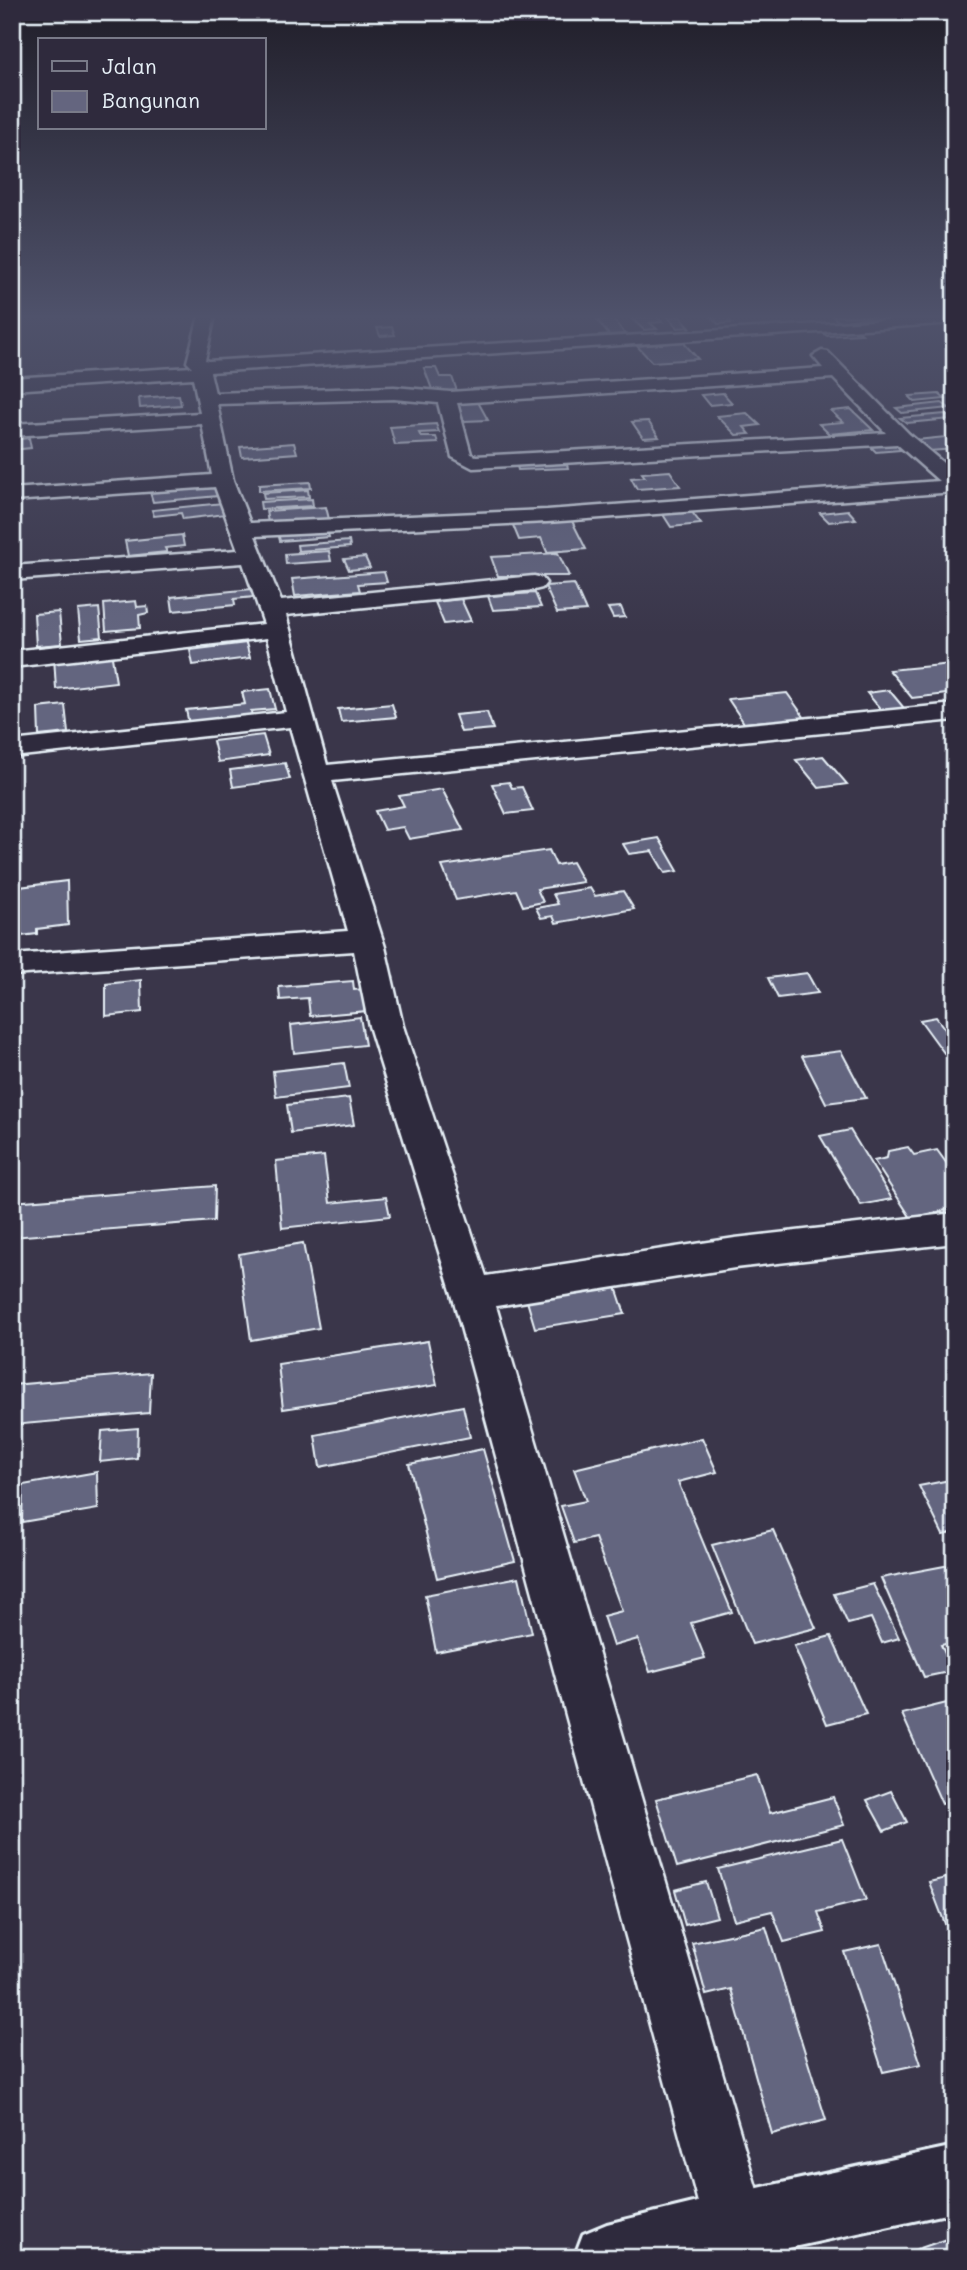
<svg xmlns="http://www.w3.org/2000/svg" width="967" height="2270" viewBox="0 0 967 2270" font-family="Mali,sans-serif">
<rect width="100%" height="100%" fill="#3a364a"/>
<filter id="ink" filterUnits="userSpaceOnUse"><feTurbulence type="fractalNoise" baseFrequency=".0143" numOctaves="2"/><feDisplacementMap in="SourceGraphic" scale="14" xChannelSelector="R" yChannelSelector="G"/><feConvolveMatrix kernelMatrix="1 2 1 2 8 2 1 2 1" color-interpolation-filters="sRGB"/></filter>
<g filter="url(#ink)">
<path fill="#64657f" stroke="#e8f1f8" stroke-width="2" d="M656 316 662 322 650 323 657 329 644 330 631 318Z
M680 316 690 327 678 328 668 317Z
M711 316H726L732 323 718 324Z
M832 316H878L839 322Z
M613 319 625 334 609 335 597 320Z
M392 327 395 335 380 336 377 328Z
M856 329 862 334 827 336 822 332Z
M683 342 698 359 652 362 637 346Z
M424 368H436L440 377H452L457 391 433 392Z
M723 393 732 403 709 405 701 395Z
M939 394 945 399 915 402 909 396Z
M179 395 181 405 140 408 139 398Z
M478 402 488 420 464 421 455 404Z
M942 403 949 408 902 413 896 408Z
M851 409 873 430 829 434 819 424 843 422 831 411Z
M747 413 760 425 744 427 750 434 736 435 717 416Z
M945 414 951 419 907 423 900 418Z
M648 421 659 437 643 438 632 422Z
M436 424 439 432 419 433 421 437H436L438 443 395 445 390 427Z
M955 436V449L929 451 916 440Z
M29 438 31 448 12 450V440Z
M893 442 901 450 876 452 868 444Z
M294 443 297 453 242 457 240 447Z
M566 461 568 468 518 470 516 463Z
M670 471 680 486 637 489 631 478 645 477 642 473Z
M310 482 311 488 259 491V485Z
M215 483 218 496 153 502 150 492Z
M308 490 309 497 264 499 263 493Z
M312 499 313 506 261 509 260 502Z
M223 503 226 514 183 519 181 513 154 516 152 510Z
M326 507 329 519 268 523 266 511Z
M848 510 856 519 829 522 820 513Z
M691 511 701 524 671 527 662 513Z
M571 519 586 549 547 552 541 538 519 540 512 523Z
M327 529 329 537 280 541 278 533Z
M182 535 184 546 165 548 167 552 128 556 125 541Z
M349 541 350 547 298 551 297 545Z
M329 551 331 561 286 564 285 554Z
M558 553 569 576H498L491 557Z
M365 557 370 568 349 570 344 559Z
M384 572 387 582 358 584 360 591 295 596 292 579Z
M574 584 586 611 557 613 545 586Z
M252 589 254 597 234 599 235 605 173 611 171 597Z
M535 593 541 607 493 610 488 596Z
M461 599 471 621 444 624 435 602Z
M136 601 137 607 147 606 148 613 139 615 140 628 106 631 104 604Z
M621 607 625 617 613 618 608 608Z
M99 608 102 637 81 639 78 610Z
M59 612 62 644 36 646 34 614Z
M246 643 250 658 193 665 190 650Z
M111 651 116 682 56 689 54 657Z
M952 664 955 667V693L912 698 889 670Z
M270 689 275 709 251 711 252 717 189 724 186 710 245 704 242 692Z
M889 690 904 708 882 711 867 693Z
M787 693 807 721 770 725 766 721 744 723 728 699Z
M392 704 396 717 341 722 338 709Z
M65 705 68 733 39 736 38 708Z
M487 712 493 729 461 732 455 715Z
M263 735 269 755 218 762 213 741Z
M823 756 847 784 819 788 796 760Z
M285 763 290 779 233 787 230 770Z
M509 782 512 788 522 787 533 811 506 814 492 784Z
M442 789 463 830 409 839 403 827 384 830 375 811 404 806 399 796Z
M659 838 678 871 665 873 652 851 629 854 623 844Z
M549 850 556 865 572 862 583 882 537 889 543 902 523 906 516 890 456 900 442 866Z
M67 881 68 925 37 929V934L12 937V888Z
M590 888 595 896 623 891 634 909 556 923 553 916 541 918 536 908 558 904 553 894Z
M807 973 818 993 778 998 768 978Z
M141 980 142 1012 106 1016V984Z
M353 981 354 990 364 989 367 1011 310 1016 308 998 280 1000 279 987Z
M360 1017 365 1045 294 1053 291 1025Z
M936 1017 955 1043V1068L920 1020Z
M841 1051 866 1098 826 1103 802 1056Z
M344 1063 349 1088 276 1097 273 1071Z
M349 1098 354 1125 291 1133 287 1105Z
M850 1130 892 1199 861 1205 820 1136Z
M908 1147 914 1155 937 1150 955 1175V1208L911 1218 874 1161 887 1158 888 1151Z
M324 1156 330 1203 386 1197 390 1216 282 1228 276 1161Z
M215 1186 214 1221 12 1237V1202Z
M303 1243 319 1328 251 1340 239 1254Z
M616 1287 625 1314 535 1328 527 1301Z
M428 1341 437 1385 283 1409 278 1364Z
M151 1373 149 1413 12 1425V1385Z
M463 1406 470 1437 320 1467 315 1435Z
M138 1428 137 1458 100 1462 102 1431Z
M702 1438 717 1472 678 1482 732 1612 691 1623 705 1658 650 1672 638 1639 613 1646 603 1616 622 1611 595 1538 574 1543 561 1506 586 1501 574 1469Z
M483 1449 515 1561 437 1578 409 1464Z
M97 1472 98 1509 22 1522 23 1485Z
M955 1479V1532L943 1535 919 1486Z
M773 1530 816 1628 752 1644 712 1545Z
M955 1564V1642L941 1645 953 1671 924 1677 881 1578Z
M519 1577 532 1633 436 1652 425 1595Z
M873 1584 899 1638 882 1643 871 1618 848 1624 834 1594Z
M831 1636 866 1714 827 1724 794 1646Z
M955 1701V1800L942 1804 902 1714Z
M757 1775 770 1813 833 1797 844 1825 677 1867 656 1799Z
M891 1791 907 1822 884 1831 867 1800Z
M842 1839 866 1900 818 1912 825 1932 784 1942 772 1911 734 1920 718 1869Z
M955 1876V1950L929 1882Z
M706 1882 717 1917 685 1925 675 1890Z
M766 1927 826 2120 772 2134 731 1989 706 1995 692 1943Z
M881 1944 921 2064 883 2072 844 1952Z
M955 2236V2258H892Z"/>
<g fill="none" stroke-linecap="round" stroke-linejoin="round">
<g stroke="#e8f1f8" stroke-width="5">
<path id="street" d="M199 316H215L205 360 208 361 955 316V323L210 372 215 393 394 387 450 392 823 368 813 356 822 351 828 352 909 434 955 473V492L547 522 255 536 281 601 534 576 542 578 546 583 542 588 534 590 286 615 327 765 955 704V720L332 781 385 947 403 1026 486 1276 735 1238 955 1213V1243L735 1268 496 1306 777 2258H713L452 1294 369 1026 354 951 12 975V955L348 931 290 727 12 757V741L286 712 267 638 12 667V651L264 624 243 563 12 580V566L238 550 215 487 12 501V489L212 475 202 424 12 436V424L200 413 193 378 12 390V378L192 367 187 362ZM833 378 886 433 476 456 471 454 457 403ZM394 399 438 403 452 457 473 468 897 444 939 481 547 510 250 523 233 480 217 404Z"/>
</g>
<g stroke="#e8f1f8" stroke-width="6">
<path id="secondary" d="M955 2146V2212L742 2258H574L583 2234 607 2224 735 2193Z"/>
</g>
<use href="#street" fill="#2f2a3d" fill-rule="evenodd"/>
<use href="#secondary" fill="#2f2a3d" fill-rule="evenodd"/>
</g>
</g>
<linearGradient id="sky" x2="0" y2="1"><stop stop-color="#201e29"/><stop offset="0.5" stop-color="#4f526b"/><stop offset="1" stop-color="#4f526b" stop-opacity="0"/></linearGradient>
<rect width="967" height="633" fill="url(#sky)"/>
<rect width="967" height="2270" fill="none" stroke="#2f2a3d" stroke-width="42"/>
<rect x="21" y="21" width="925" height="2228" fill="none" stroke="#e8f1f8" stroke-width="2.5" filter="url(#ink)"/>
<rect x="38" y="38" width="228" height="91" fill="#2f2a3d" stroke="#797a88" stroke-width="2"/>
<rect x="52" y="61" width="35" height="10" fill="#2f2a3d" stroke="#797a88" stroke-width="2"/>
<text x="102" y="74" font-size="21" fill="#e8f1f8">Jalan</text>
<rect x="52" y="91" width="35" height="21" fill="#64657f" stroke="#797a88" stroke-width="2"/>
<text x="102" y="108" font-size="21" fill="#e8f1f8">Bangunan</text>
</svg>
